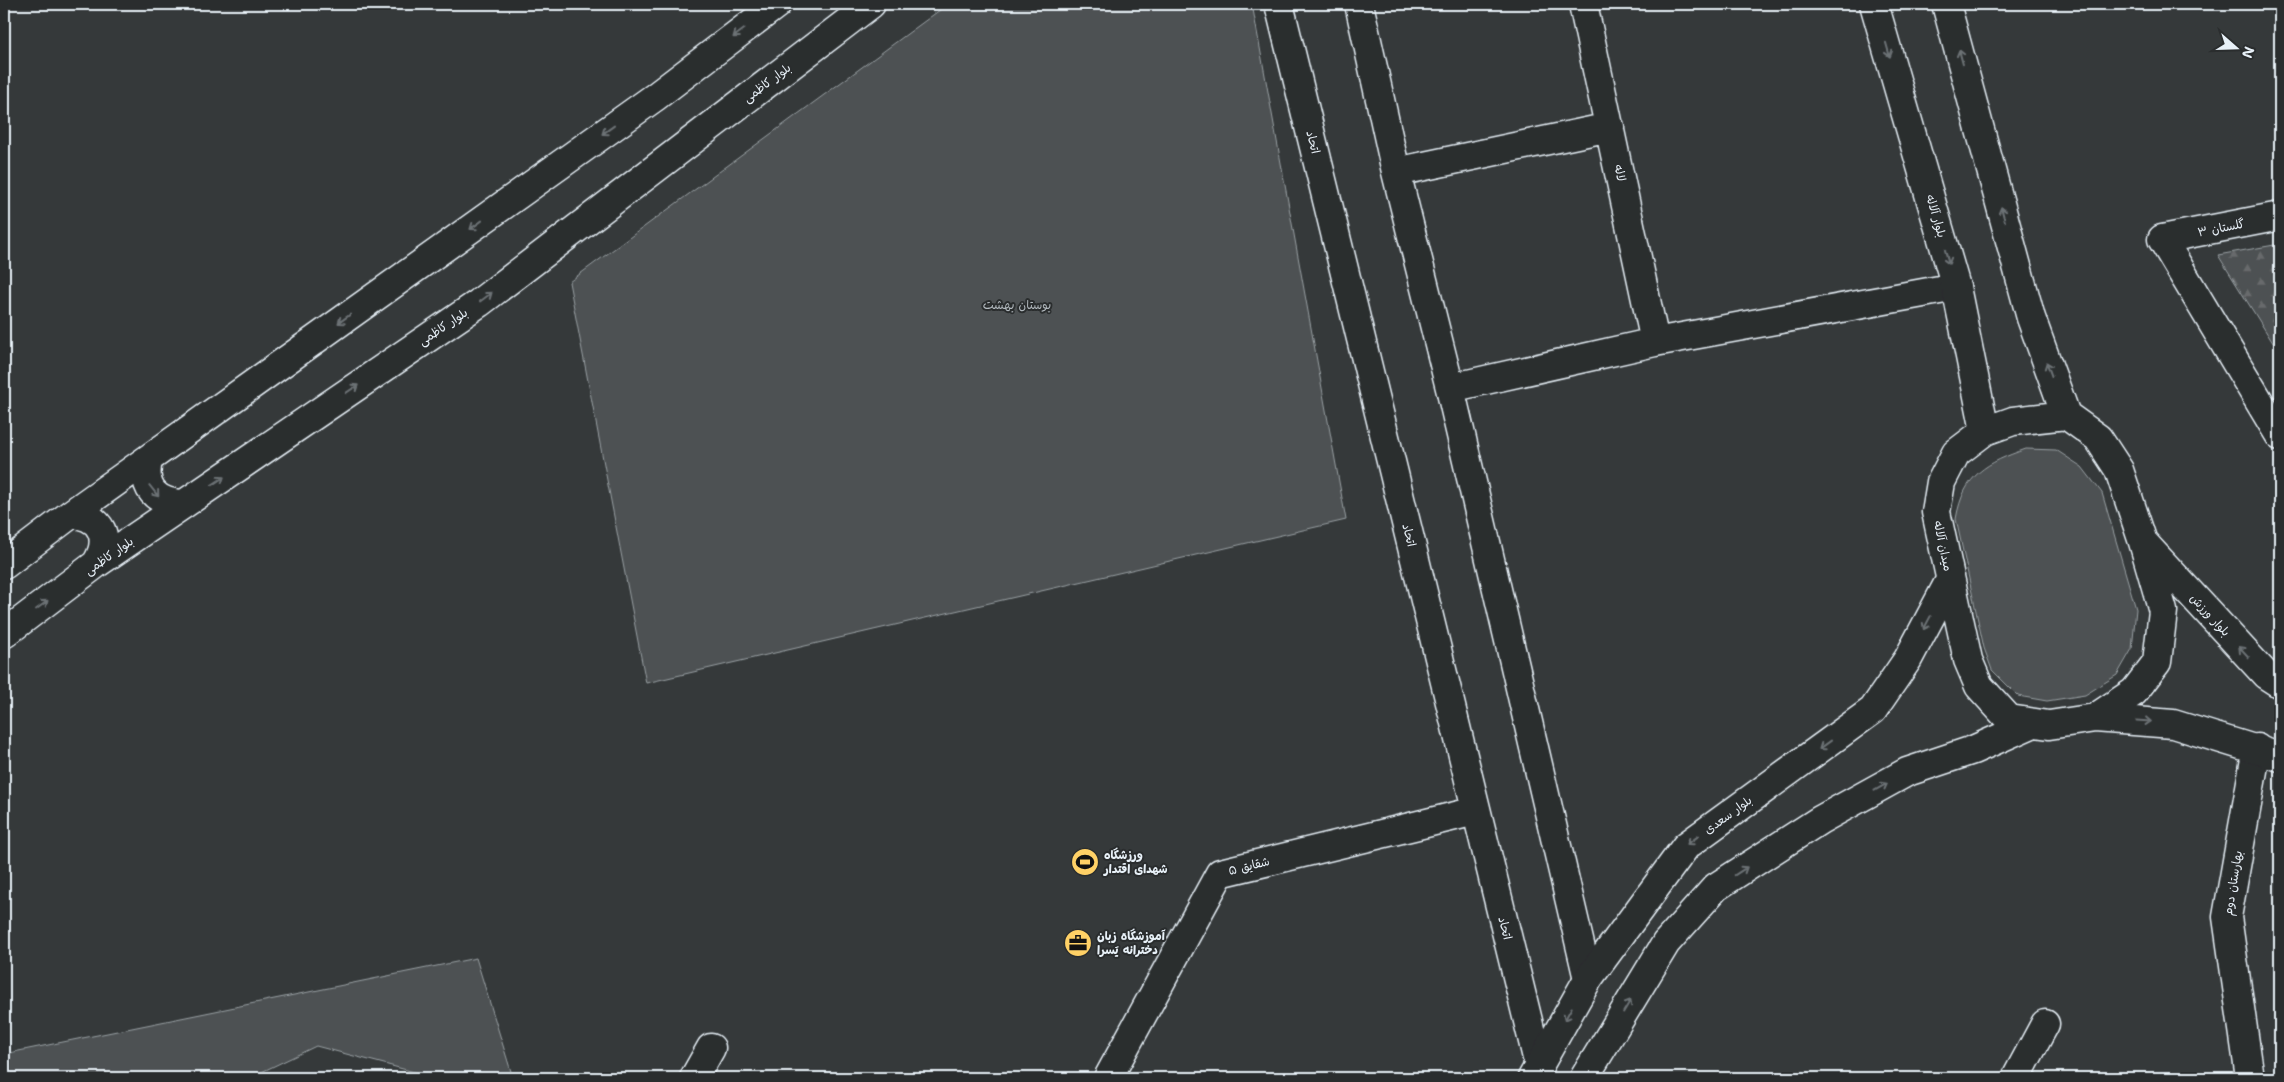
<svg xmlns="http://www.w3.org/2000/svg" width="2284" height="1082" viewBox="0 0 2284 1082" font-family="'Shantell Sans','Playpen Sans Arabic',sans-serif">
<defs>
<pattern id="forest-firs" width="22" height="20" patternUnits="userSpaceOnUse" patternTransform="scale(1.25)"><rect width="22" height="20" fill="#4d5152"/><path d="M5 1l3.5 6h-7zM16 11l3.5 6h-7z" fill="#676a6c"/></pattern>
</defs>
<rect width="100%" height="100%" fill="#35393a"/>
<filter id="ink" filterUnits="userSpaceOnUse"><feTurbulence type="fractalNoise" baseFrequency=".02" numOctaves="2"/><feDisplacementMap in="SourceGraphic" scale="10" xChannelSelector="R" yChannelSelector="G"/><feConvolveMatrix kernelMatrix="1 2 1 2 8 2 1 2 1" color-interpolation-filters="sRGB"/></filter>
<g filter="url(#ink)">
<path fill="#4d5152" stroke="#9aa1a5" d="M948 4H1252L1346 520 646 683 569 282Z
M2026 449 2056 450 2082 467 2102 493 2136 609 2132 649 2117 675 2085 695 2047 701 2018 696 1992 670 1984 648 1956 519C1964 474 1986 463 2026 449Z
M476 958 513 1078H437L316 1046 249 1078H4V1054Z"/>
<path fill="url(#forest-firs)" stroke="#9aa1a5" d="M2280 244V354L2218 255Z"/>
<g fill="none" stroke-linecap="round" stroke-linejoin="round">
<g stroke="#e8f1f8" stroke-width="31">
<path id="minor" d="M1279 4 1539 1066
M1359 4 1396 172 1450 388 1588 979
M1583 4 1655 342
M1396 172 1610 127
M2280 216 2162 239 2280 436
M1450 388 1655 342 1956 287
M694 1078 711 1048
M1108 1078 1220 873 1476 811
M2016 1078 2045 1024
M2250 1078 2227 917 2257 748"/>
</g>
<g stroke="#e8f1f8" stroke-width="31">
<path id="tertiary" d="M1874 4 1956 287 1985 431
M1946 4 2031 318 2066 415
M2066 415 2098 438 2119 470 2143 542 2163 611 2157 662 2134 692 2095 718 2049 725 2009 719 1979 686 1968 660 1936 512 1941 482 1956 453 1985 431 2013 421Z
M148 460C142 488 155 503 184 504
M71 514C102 515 112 539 96 564
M2146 545 2266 675 2280 684
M4 565 71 514 655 97 777 4
M4 634 96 564 479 303 871 4
M2095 718 2173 724 2280 757
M1532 1078 1588 979 1686 846 1873 710 1908 659 1950 580
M1584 1078 1666 943 1716 887 1820 820 1907 772 1973 750 2034 723"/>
</g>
<use href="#minor" stroke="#2a2d2e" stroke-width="28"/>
<use href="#tertiary" stroke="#2a2d2e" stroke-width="28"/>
</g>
<defs><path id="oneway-shaft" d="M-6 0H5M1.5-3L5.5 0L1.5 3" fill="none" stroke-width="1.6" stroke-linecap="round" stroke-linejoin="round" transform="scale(1.25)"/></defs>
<g stroke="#6c7275">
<use href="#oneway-shaft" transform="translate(739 33) rotate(143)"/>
<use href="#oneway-shaft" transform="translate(1888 50) rotate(74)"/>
<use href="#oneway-shaft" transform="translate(1961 57) rotate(-105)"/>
<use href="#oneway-shaft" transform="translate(608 130) rotate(144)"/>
<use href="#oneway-shaft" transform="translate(2003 214) rotate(-105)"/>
<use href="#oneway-shaft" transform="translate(476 225) rotate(144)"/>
<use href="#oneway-shaft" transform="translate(1947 257) rotate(74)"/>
<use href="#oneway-shaft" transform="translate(486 297) rotate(-37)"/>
<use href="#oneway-shaft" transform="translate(344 319) rotate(144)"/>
<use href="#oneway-shaft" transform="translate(2049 369) rotate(-110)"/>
<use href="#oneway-shaft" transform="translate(352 389) rotate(-34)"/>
<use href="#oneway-shaft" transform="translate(218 481) rotate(-34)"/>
<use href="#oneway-shaft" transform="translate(154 491) rotate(51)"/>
<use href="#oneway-shaft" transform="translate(42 605) rotate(-37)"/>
<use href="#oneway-shaft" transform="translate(1927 623) rotate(118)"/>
<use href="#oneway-shaft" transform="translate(2244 652) rotate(-133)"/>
<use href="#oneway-shaft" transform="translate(2144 721) rotate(4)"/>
<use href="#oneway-shaft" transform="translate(1825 745) rotate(144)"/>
<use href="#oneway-shaft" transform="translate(1881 787) rotate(-29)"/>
<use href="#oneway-shaft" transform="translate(1693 840) rotate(144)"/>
<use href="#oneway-shaft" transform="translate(1741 871) rotate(-33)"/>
<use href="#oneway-shaft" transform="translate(1627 1006) rotate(-59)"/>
<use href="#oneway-shaft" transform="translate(1568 1014) rotate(119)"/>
</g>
</g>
<defs>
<g id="stadium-disc" transform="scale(1.4375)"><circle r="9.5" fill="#ffd166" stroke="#2a2d2e"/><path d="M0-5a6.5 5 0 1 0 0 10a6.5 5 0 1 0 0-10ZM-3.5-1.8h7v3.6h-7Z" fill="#111"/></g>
<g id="office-disc" transform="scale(1.4375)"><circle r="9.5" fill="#ffd166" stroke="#2a2d2e"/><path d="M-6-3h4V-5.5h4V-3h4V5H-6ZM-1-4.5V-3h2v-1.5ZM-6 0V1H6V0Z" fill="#111"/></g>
</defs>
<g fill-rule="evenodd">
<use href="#stadium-disc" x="1085" y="862"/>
<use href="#office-disc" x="1078" y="943"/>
</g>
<g text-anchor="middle" stroke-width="4" stroke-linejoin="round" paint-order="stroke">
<g font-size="12" fill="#e8f1f8" stroke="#2a2d2e">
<text transform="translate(767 83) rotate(-37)" y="4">بلوار کاظمی</text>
<text transform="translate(1313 142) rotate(76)" y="4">اتحاد</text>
<text transform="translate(1620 173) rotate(78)" y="4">لاله</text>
<text transform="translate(1936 216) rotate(74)" y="4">بلوار آلاله</text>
<text transform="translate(2221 228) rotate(-11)" y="4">گلستان ۳</text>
<text transform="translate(443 327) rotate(-34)" y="4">بلوار کاظمی</text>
<text transform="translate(1409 535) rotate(76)" y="4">اتحاد</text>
<text transform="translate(1943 546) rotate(78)" y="4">میدان آلاله</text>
<text transform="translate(109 556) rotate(-35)" y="4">بلوار کاظمی</text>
<text transform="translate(2210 615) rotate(47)" y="4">بلوار ورزش</text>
<text transform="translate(1728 815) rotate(-36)" y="4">بلوار سعدی</text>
<text transform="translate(1249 866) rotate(-14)" y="4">شقایق ۵</text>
<text transform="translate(2233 883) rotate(-81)" y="4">بهارستان دوم</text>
<text transform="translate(1505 928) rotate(76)" y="4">اتحاد</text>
</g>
<g font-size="12" fill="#b2b9be" stroke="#2a2d2e">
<text x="1017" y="309">بوستان بهشت</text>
</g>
<g font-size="12" font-weight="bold" fill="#e8f1f8" stroke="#2a2d2e" text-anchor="start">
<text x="1104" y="859">ورزشگاه<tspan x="1104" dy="14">شهدای اقتدار</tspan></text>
<text x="1097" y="940">آموزشگاه زبان<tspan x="1097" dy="14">دخترانه یَسرا</tspan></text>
</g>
</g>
<rect width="2284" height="1082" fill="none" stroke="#2a2d2e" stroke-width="20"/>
<rect x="10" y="10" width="2264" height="1062" fill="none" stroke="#e8f1f8" stroke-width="2" filter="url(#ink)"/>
<g transform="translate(2236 48) rotate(110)" stroke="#2a2d2e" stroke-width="4" paint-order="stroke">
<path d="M0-4L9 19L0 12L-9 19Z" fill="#e8f1f8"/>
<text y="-8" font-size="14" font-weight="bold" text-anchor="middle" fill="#e8f1f8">N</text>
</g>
</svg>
